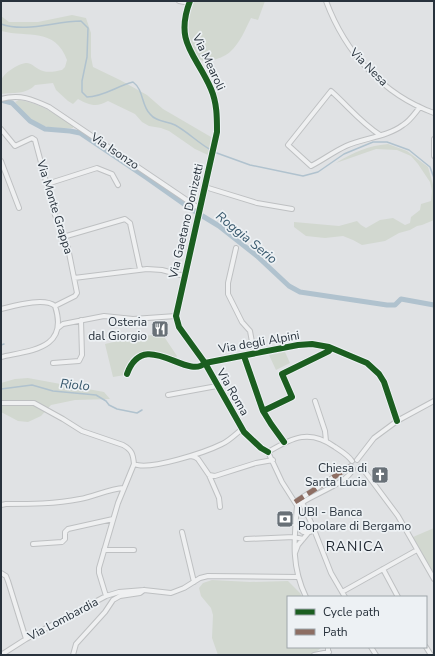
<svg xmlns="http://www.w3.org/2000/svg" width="435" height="656" viewBox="0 0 435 656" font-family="'Nunito Sans',sans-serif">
<rect width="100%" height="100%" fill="#e0e2e4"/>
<path fill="#d2d8d0" d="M194 1H265L258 20 251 18C245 30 240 43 230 52 224 57 217 59 210 61 192 64 186 39 187 25 188 16 191 9 194 1Z
M72 15 86 18 91 33V57L93 67 120 80 147 95 163 109 211 137 208 155 195 149 169 131 161 128 149 126 142 122 135 114 108 101C96 108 89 105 78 99L73 104 68 101 56 90 53 83 35 85C26 95 13 92 1 94 1 90 0 85 1 81 3 73 18 64 26 63 33 63 37 70 43 71 49 73 57 71 62 70L65 67 67 60C55 27 28 38 1 31V16L9 22H38Z
M19 100C40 103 56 114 73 126V128C65 128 55 128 47 127 35 124 22 112 15 102Z
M388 144 407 151 428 167 434 188V220L422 225 417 226 410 230 399 233 385 241 362 245 353 240 343 236 325 238 306 236 294 227V222L339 226 357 221 361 225 366 228 380 220 393 218 405 225 410 223 411 217 420 210 421 204 431 201 432 191 430 182 418 164 411 156 397 150 376 149 336 163C354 152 367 146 388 144Z
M155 335H163L177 356 175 359 165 355 144 354 127 371 125 375 113 377 105 344 139 336Z
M285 352 290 363 276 370 269 355Z
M28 378 104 392 110 399 75 400 51 405 41 416 28 422 18 421 1 412V383L15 379Z
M434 528V575L413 537Z
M212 580 250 582 288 581 300 593 302 597H288V647H322L316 652 309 655H218L212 638 213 615 211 608 201 596 199 588 203 583Z"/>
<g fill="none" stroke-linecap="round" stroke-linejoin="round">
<path stroke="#b0c2ce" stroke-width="1.5" d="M1 24C26 33 55 21 81 21L88 28 87 57 82 81V92L87 97C103 97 117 86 133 82 144 90 141 105 150 114 156 122 167 121 175 125 188 132 198 143 211 150
M214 152 250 165 303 176 318 172 344 154 373 142H387L409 150 430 167 434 178
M1 345 4 344
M1 389 32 385 53 391 96 395 106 401 109 405 117 409 137 413 142 410"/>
<path stroke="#b0c2ce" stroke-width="5" d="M1 100 12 103 30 121 45 129 70 131 80 133 147 178 191 209 219 226 257 256 289 286 300 292 387 305H395L401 299 434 305"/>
<g stroke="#bec0c2" stroke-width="6">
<path id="street" d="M179 1 190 3
M190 1C174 43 196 54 211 89 217 103 217 117 217 132L176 316 179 327 205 363 244 432 261 448 268 452
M326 1C345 52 382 94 434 113
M1 99C20 94 32 99 49 107L200 209
M1 129 15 146 32 138 35 140 55 215 68 248 77 293 75 296 55 306
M380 135C360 122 348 106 331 91L288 145 311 166C323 160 333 152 346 146 364 138 387 137 403 125 410 121 415 113 420 107
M434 139V156
M1 161 19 208
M47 184 97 168 112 174 118 185
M205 187 257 203 292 209
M63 237 125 219 130 223 140 269
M236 248 228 283V294L242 322 250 331 254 353
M74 278 147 269 162 270 184 276
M1 309C14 306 44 297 55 306
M58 328 63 324 104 316 133 319 176 316
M1 357C32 350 69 349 55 306
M53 363 79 361 82 355 81 320
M127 374C144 327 187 381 205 363L298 345 312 344 329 347 367 363 379 374 384 382 397 421
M168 395 217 386
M315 401 325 431 326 441
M1 403H34L63 419 82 431 123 445C132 450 133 454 134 464
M268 452C293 437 310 429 335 447 341 451 348 455 352 461
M268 452 282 482 296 504
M191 456 195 457 198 459 209 475 219 498 220 507
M357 460 374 438 397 421 434 401
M360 467 366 473 398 516 434 579
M209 475 215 476 256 463 273 460
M295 502 351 466
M1 505 6 504C30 504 55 504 80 499 95 496 109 489 124 488
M295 525 303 532H310
M313 527 331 573 345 597
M182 532 194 582
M246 539 294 537 303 539
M33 544 62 542 65 539V532L68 529 113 519
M104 550H134
M295 553 298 545 313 527 302 502
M383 569 398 597
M1 573 6 576 8 581 26 639
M342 592 417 550
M106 596 99 573V568L118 503 134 464C149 471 206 452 222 444 229 441 236 434 242 429
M306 597C291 566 294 540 297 506 310 495 347 484 353 469
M328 647V655
M371 647 376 655
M426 647 431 655
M1 655 26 639 106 596 119 592 144 590 171 593 184 588 200 578 208 576 298 577
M73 655 76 644 105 612 113 600 120 596 140 593 144 590
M314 655 329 652"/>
</g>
<use href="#street" stroke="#eff0f1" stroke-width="4"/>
<path stroke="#8d6e63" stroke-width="5" stroke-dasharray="10 5" stroke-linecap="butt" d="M295 502 351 466"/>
<g stroke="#edf1f4" stroke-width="8">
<path id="cycleway" d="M190 1C174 43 196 54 211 89 217 103 217 117 217 132L176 316 179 327 205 363 244 432 261 448 268 452
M245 359 263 411 271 424 284 442
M127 374C144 327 187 381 205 363L298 345 312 344 329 347 367 363 379 374 384 382 397 421
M263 411 292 397 282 374 329 351"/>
</g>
<use href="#cycleway" stroke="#1b5e20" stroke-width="6"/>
</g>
<defs>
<g id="restaurant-square" transform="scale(0.9)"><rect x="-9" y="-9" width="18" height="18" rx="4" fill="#687077" stroke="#edf1f4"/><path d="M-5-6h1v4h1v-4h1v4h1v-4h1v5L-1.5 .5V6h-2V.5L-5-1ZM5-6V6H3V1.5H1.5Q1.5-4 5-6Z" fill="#fff"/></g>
<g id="church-square" transform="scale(0.9)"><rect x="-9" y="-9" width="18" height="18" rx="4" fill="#687077" stroke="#edf1f4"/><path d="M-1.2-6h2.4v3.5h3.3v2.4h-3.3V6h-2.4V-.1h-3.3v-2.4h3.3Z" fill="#fff"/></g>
<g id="bank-square" transform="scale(0.9)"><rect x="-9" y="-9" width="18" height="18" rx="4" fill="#687077" stroke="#edf1f4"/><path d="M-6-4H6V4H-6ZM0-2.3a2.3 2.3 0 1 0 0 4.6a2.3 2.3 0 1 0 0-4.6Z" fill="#fff"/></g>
</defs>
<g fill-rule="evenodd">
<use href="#restaurant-square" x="160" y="329"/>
<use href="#church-square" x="380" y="475"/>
<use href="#bank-square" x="285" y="519"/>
</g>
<g text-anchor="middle" stroke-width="3.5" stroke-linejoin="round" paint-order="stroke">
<g font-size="12" fill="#28323c" stroke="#edf1f4">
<text transform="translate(209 62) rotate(65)" y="4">Via Mearoli</text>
<text transform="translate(369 67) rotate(45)" y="4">Via Nesa</text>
<text transform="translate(115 151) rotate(34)" y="4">Via Isonzo</text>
<text transform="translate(55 207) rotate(73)" y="4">Via Monte Grappa</text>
<text transform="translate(186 221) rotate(-77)" y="4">Via Gaetano Donizetti</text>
<text transform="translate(259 342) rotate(-10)" y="4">Via degli Alpini</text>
<text transform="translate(233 392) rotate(60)" y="4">Via Roma</text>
<text transform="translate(63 619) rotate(-28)" y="4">Via Lombardia</text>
</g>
<g font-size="12" fill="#28323c" stroke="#edf1f4" text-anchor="end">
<text x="147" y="326">Osteria<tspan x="147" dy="14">dal Giorgio</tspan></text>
<text x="367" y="472">Chiesa di<tspan x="367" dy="14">Santa Lucia</tspan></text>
<text x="298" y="516" text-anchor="start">UBI - Banca<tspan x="298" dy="14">Popolare di Bergamo</tspan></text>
</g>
<g font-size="13" font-style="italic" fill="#36576c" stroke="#edf1f4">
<text transform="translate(247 237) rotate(39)" y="5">Roggia Serio</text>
<text transform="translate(75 384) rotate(5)" y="5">Riolo</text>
</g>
<g font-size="14" letter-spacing="1" fill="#1b232d" stroke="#edf1f4">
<text x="355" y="551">RANICA</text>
</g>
</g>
<rect width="435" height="656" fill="none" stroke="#28323c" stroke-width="4"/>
<rect x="287" y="596" width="140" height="52" fill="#edf1f4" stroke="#9ea5aa"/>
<rect x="295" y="609" width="20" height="6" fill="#1b5e20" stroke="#9ea5aa"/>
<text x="323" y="616" font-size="12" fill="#28323c">Cycle path</text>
<rect x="295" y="629" width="20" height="6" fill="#8d6e63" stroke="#9ea5aa"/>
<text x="323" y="636" font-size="12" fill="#28323c">Path</text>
</svg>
